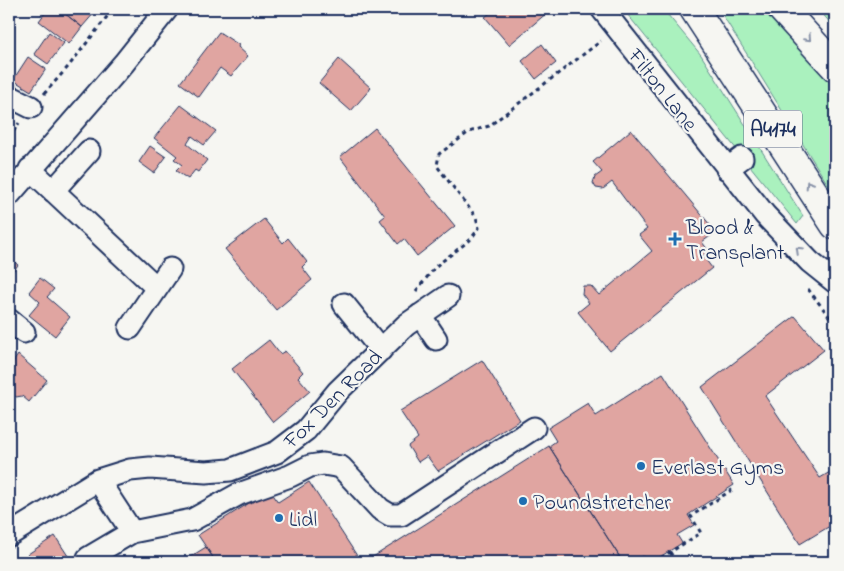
<svg xmlns="http://www.w3.org/2000/svg" width="844" height="571" viewBox="0 0 844 571" font-family="'Indie Flower',sans-serif">
<rect width="100%" height="100%" fill="#f6f6f2"/>
<filter id="ink" filterUnits="userSpaceOnUse"><feTurbulence type="fractalNoise" baseFrequency=".02" numOctaves="2"/><feDisplacementMap in="SourceGraphic" scale="10" xChannelSelector="R" yChannelSelector="G"/><feConvolveMatrix kernelMatrix="1 2 1 2 8 2 1 2 1" color-interpolation-filters="sRGB"/></filter>
<g filter="url(#ink)">
<path fill="#aaf1be" stroke="#62908e" d="M623 9H663L701 55 803 216 797 224Z
M727 9H769L835 83V196L722 14Z
M818 9H835V28Z"/>
<path fill="#e0a5a1" stroke="#1b2f5e" d="M48 9H59L82 27 69 44 39 21Z
M59 9H91L95 12 82 27Z
M495 9H546L548 12 509 45 485 17Z
M49 32 64 43 48 64 34 54Z
M219 32 239 45 238 47 248 56 231 76 220 68 199 97 180 83Z
M542 44 556 63 536 79 522 61Z
M28 57 46 69 31 91 13 80Z
M339 59 371 88 351 111 319 83Z
M181 105 216 131 204 145 192 136 187 144 207 160 198 172 195 170 188 179 176 171 182 165 174 159 177 156 154 138Z
M375 128 455 226 417 256 404 239 398 244 380 220 385 216 340 157Z
M631 130 716 232 702 242 708 250 703 256 712 268 610 351 578 312 589 303 582 294 583 286H591L599 295 652 251 639 235 647 229 612 182 603 189 596 188 593 183 595 177 602 172 593 162Z
M150 146 166 157 154 173 139 162Z
M264 219 283 243 288 238 307 262 302 267 312 280 276 310 225 249Z
M9 257 18 265 10 275 9 274Z
M40 278 54 289 47 297 70 317 55 336 29 315 40 302 29 292Z
M795 316 824 350 765 396 820 478 835 469V523L800 544 702 387Z
M269 340 280 354 285 351 303 372 298 377 310 391 273 422 232 369Z
M18 355 47 380 29 402 22 396 16 397 9 391V368Z
M482 360 520 420 438 471 427 456 418 462 408 446 418 438 400 411Z
M663 373 734 485 688 515 694 525 677 535 682 543 652 562H647L643 556 633 562H623L549 446 556 441 548 428 588 403 596 416Z
M549 446 619 556 609 562H365Z
M309 482 361 562H216L198 535 270 490 278 502Z
M55 536 72 562H33L28 554Z
M206 547 216 562H182Z"/>
<g fill="none" stroke-linecap="round" stroke-linejoin="round">
<g stroke="#1b2f5e" stroke-width="25">
<path id="minor" d="M602 9 765 215 810 262 835 282
M9 96 31 107
M30 169 157 288
M727 169 742 158
M53 191 89 151
M9 195 124 63 167 9
M344 304 381 350
M420 315 436 339
M9 320 24 332
M130 328 170 269
M98 480 132 532
M9 535 98 480 130 470 150 468 206 472 230 470 277 452 306 430 338 391 406 325 448 296
M88 558 132 532 192 520 239 494 290 476 310 466 323 464 341 467 380 509 390 515H401L534 428"/>
</g>
<g stroke="#1b2f5e" stroke-width="31">
<path id="major" d="M694 9 835 225
M782 9 835 67"/>
</g>
<path stroke="#1b2f5e" stroke-width="3" stroke-dasharray="4 4" stroke-linecap="butt" d="M44 94 68 67 113 9
M9 138 19 123
M808 289 835 324
M416 291 436 266 470 240 479 228 476 217 437 166 439 154 469 132 489 126 601 41
M670 552 676 562
M615 562 618 560 620 562
M654 562 701 533 691 516 735 488"/>
<use href="#minor" stroke="#f6f6f2" stroke-width="21"/>
<use href="#major" stroke="#f6f6f2" stroke-width="28"/>
</g>
<defs><path id="oneway-chevron" d="M-2-3.5L2.5 0L-2 3.5" fill="none" stroke-width="1.6" stroke-linecap="round" stroke-linejoin="round" transform="scale(1.25)"/></defs>
<g stroke="#8892a8">
<use href="#oneway-chevron" transform="translate(808 38) rotate(47)"/>
<use href="#oneway-chevron" transform="translate(809 184) rotate(-123)"/>
<use href="#oneway-chevron" transform="translate(799 250) rotate(-136)"/>
</g>
</g>
<g fill="#1f6fb2" stroke="#f6f6f2" stroke-width="2">
<path d="M672.5 231.5h5v5h5v5h-5v5h-5v-5h-5v-5h5z"/>
<circle cx="641" cy="466" r="5"/>
<circle cx="523" cy="501" r="5"/>
<circle cx="279" cy="518" r="5"/>
</g>
<g text-anchor="middle" stroke-width="4.5" stroke-linejoin="round" paint-order="stroke">
<rect fill="#f6f6f2" stroke="#5d6b8a" stroke-width="1" x="744" y="110.5" width="58" height="37" rx="4"/>
<g font-size="21" font-weight="bold" fill="#1b2f5e">
<text x="773" y="136">A4174</text>
</g>
<g font-size="22" fill="#1b2f5e" stroke="#f6f6f2">
<text transform="translate(664 89) rotate(52)" y="8">Filton Lane</text>
<text transform="translate(332 398) rotate(-45)" y="8">Fox Den Road</text>
</g>
<g font-size="22" fill="#1b2f5e" stroke="#f6f6f2" text-anchor="start">
<text x="686" y="234">Blood &amp;<tspan x="686" dy="25">Transplant</tspan></text>
<text x="651" y="474">Everlast Gyms</text>
<text x="533" y="509">Poundstretcher</text>
<text x="289" y="526">Lidl</text>
</g>
</g>
<rect width="844" height="571" fill="none" stroke="#f6f6f2" stroke-width="30"/>
<rect x="15" y="15" width="814" height="541" fill="none" stroke="#1b2f5e" stroke-width="2" filter="url(#ink)"/>
</svg>
